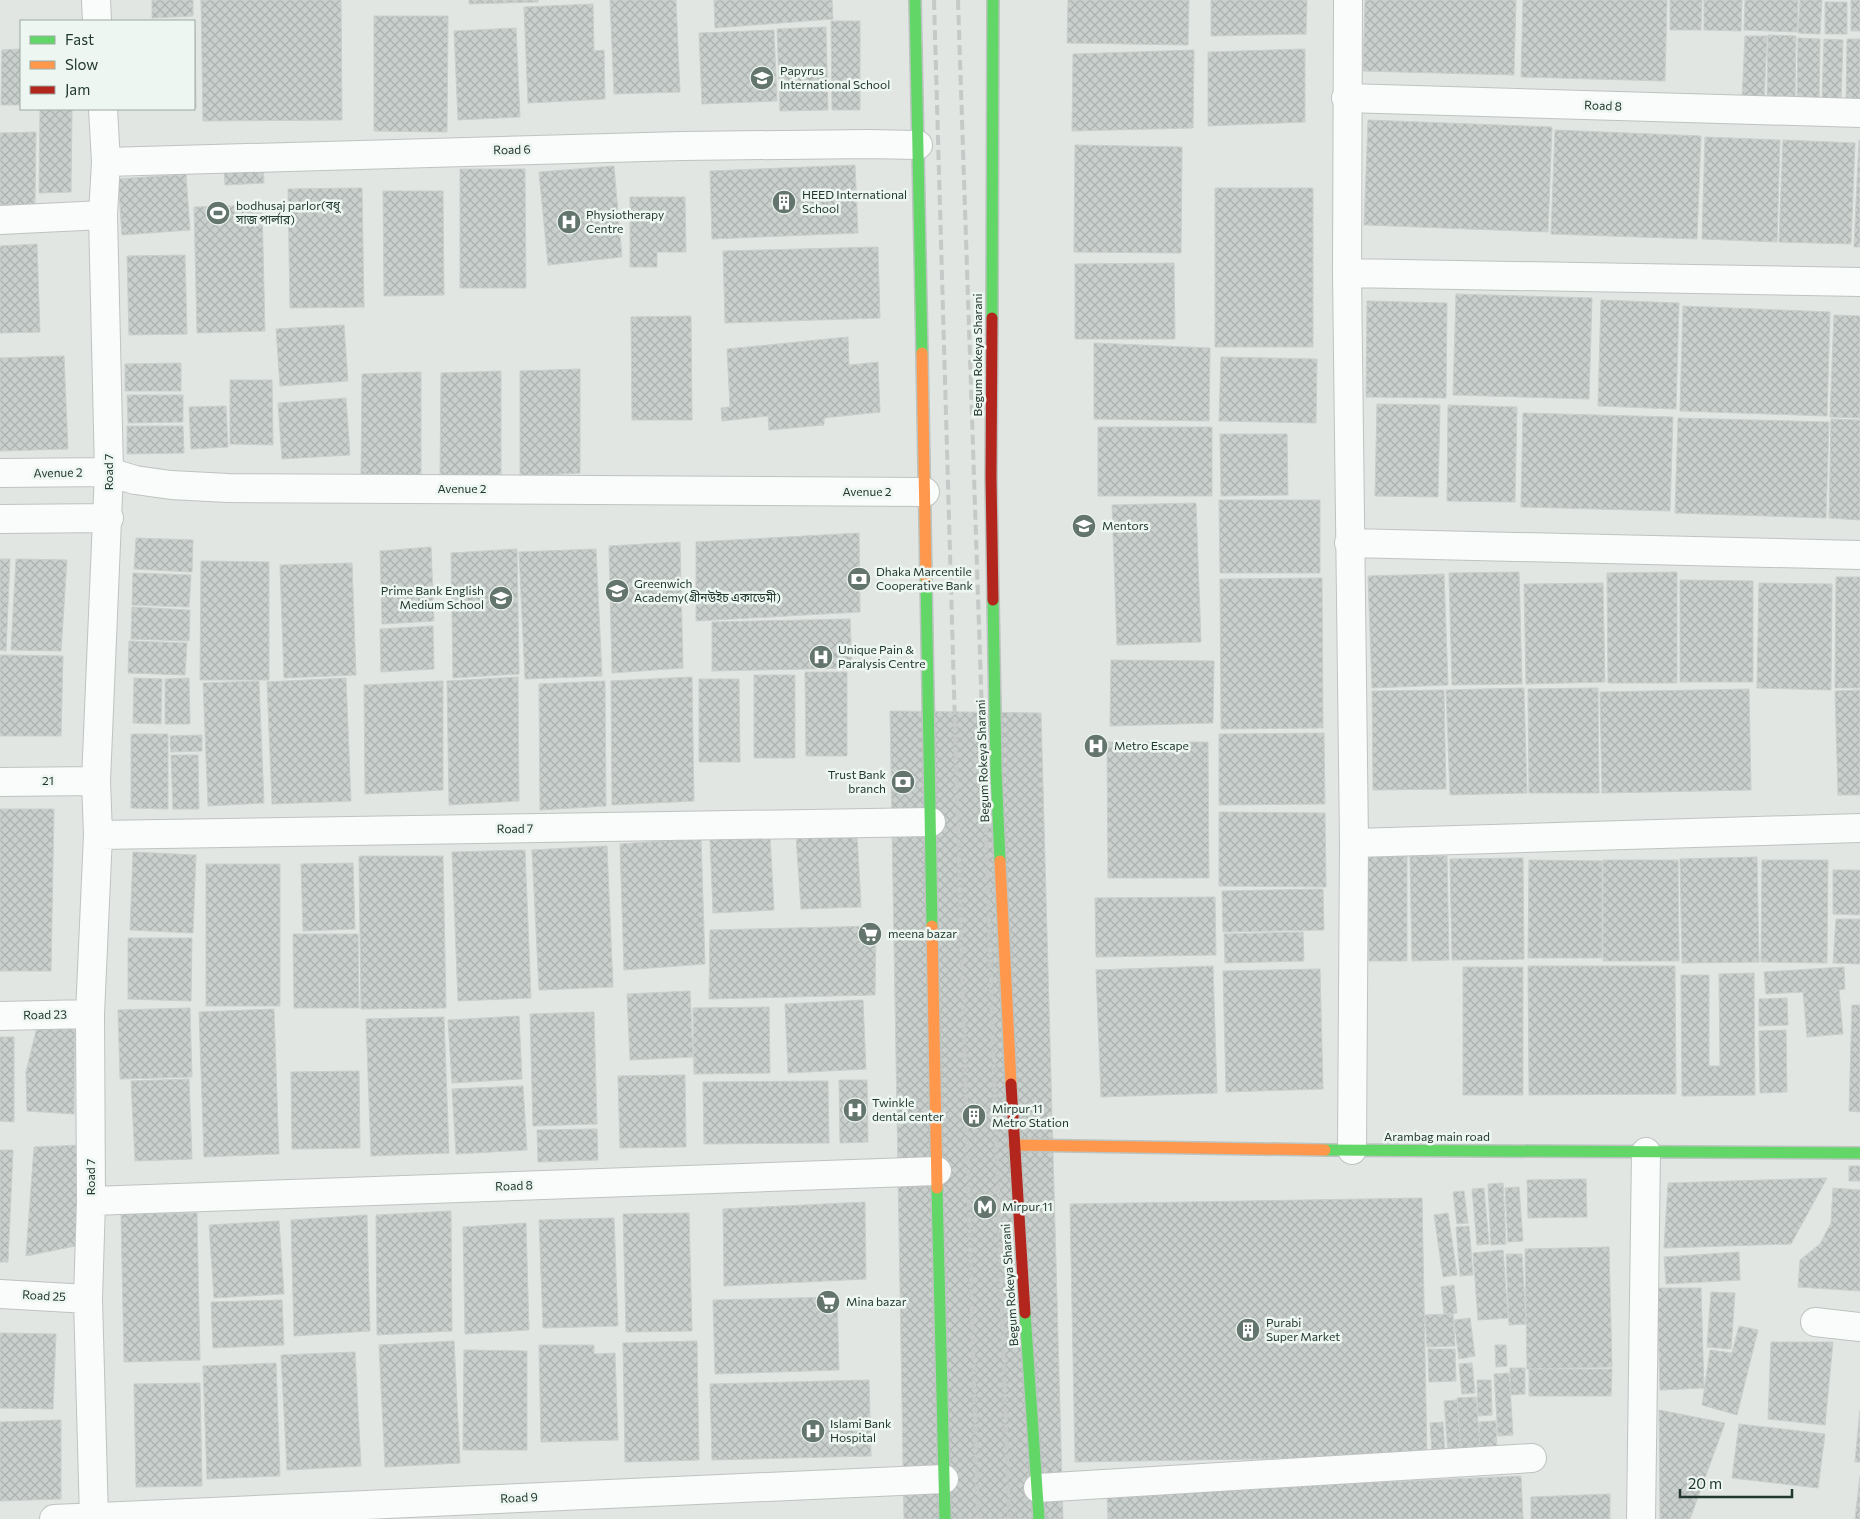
<svg xmlns="http://www.w3.org/2000/svg" width="1860" height="1519" viewBox="0 0 1860 1519" font-family="Commissioner,'Noto Sans Bengali',sans-serif">
<defs>
<pattern id="building-cross-hatch" width="8" height="8" patternUnits="userSpaceOnUse" patternTransform="scale(1.25)"><rect width="8" height="8" fill="#c9cfcc"/><path d="M0 0l8 8M0 8l8-8" fill="none" stroke="#acb2b0"/></pattern>
</defs>
<rect width="100%" height="100%" fill="#e1e6e3"/>
<path fill="url(#building-cross-hatch)" stroke="#cacfcc" d="M152 0H193V16L152 18Z
M201 0H341L342 120 203 121Z
M469 0H538V2L469 4Z
M610 0H676L680 92 614 94Z
M714 0H832L833 19 715 28Z
M1068 0H1189L1188 45 1067 43Z
M1211 0H1307L1306 34 1211 36Z
M1365 0H1516L1514 75 1363 71Z
M1523 0H1667L1665 81 1521 77Z
M1670 0H1702L1701 30H1670Z
M1704 0H1742L1741 31 1704 30Z
M1745 0H1798L1797 32 1744 30Z
M1800 0H1822L1820 34 1798 33Z
M1851 0H1860V31H1851Z
M1825 2H1847V34H1825Z
M593 4 594 51 604 50 605 99 528 103 524 7Z
M374 16H448L447 132 374 131Z
M831 21H860V110H832Z
M194 24H195L196 108H194Z
M826 27 828 110 780 111 777 29Z
M516 28 520 117 458 120 454 31Z
M774 30 777 101 702 104 699 33Z
M1768 35 1796 36 1795 100H1767Z
M1745 36H1767L1764 101 1742 100Z
M1798 38 1820 39 1819 101 1797 100Z
M1824 39 1843 40 1841 102H1822Z
M1847 39H1860V105H1846Z
M21 49V105H1L2 50Z
M1305 49V122L1208 126V52Z
M1194 50 1193 128 1072 131 1073 54Z
M72 109 71 192 39 193 40 110Z
M1368 120 1552 127 1548 232 1364 225Z
M1555 130 1701 136 1697 239 1551 234Z
M36 132 35 204 0 205V133Z
M1705 137 1780 140 1777 242 1702 239Z
M1783 140 1855 143 1851 244 1779 242Z
M1859 140H1860V247H1854Z
M1075 145 1182 147 1181 253 1074 252Z
M855 165 858 233 712 239 710 171Z
M614 166 622 257 548 265 539 172Z
M263 167 264 183 225 185 224 169Z
M460 169H525L526 288H460Z
M186 174 190 230 122 235 118 179Z
M362 188 364 307 290 308 288 189Z
M1215 188H1313V347H1215Z
M383 191H443L444 295 384 296Z
M630 197H685L686 252H657V267H630Z
M262 205 265 331 197 333 194 207Z
M37 244 40 332 0 333V246Z
M878 247 880 318 725 323 723 251Z
M185 255 187 334 129 335 127 256Z
M1174 263 1175 339H1075V264Z
M1456 294 1592 298 1589 399 1453 395Z
M1601 300 1679 303 1676 409 1598 406Z
M1367 301 1447 303 1446 398 1366 397Z
M1683 306 1830 312 1827 416 1680 411Z
M1834 315 1860 316V418L1830 417Z
M691 316 692 420H632L631 317Z
M344 325 348 381 280 386 276 329Z
M848 337 849 365 878 362 880 412 824 418V425L769 430 768 416 722 421 721 408 730 407 727 349Z
M1094 343 1210 348 1209 421 1094 419Z
M64 356 68 449 0 451V358Z
M1221 357 1317 359 1316 423 1219 421Z
M181 363V391H125V364Z
M580 369V473L520 476V371Z
M501 371V476L440 478 441 373Z
M421 372V476L361 478 362 374Z
M230 380H272L273 445 230 444Z
M127 395H183V422L128 423Z
M346 398 350 455 282 459 278 403Z
M1377 404 1440 405 1438 497 1375 496Z
M1448 405 1517 407 1515 502 1447 501Z
M226 406 228 447 191 449 189 407Z
M1523 413 1673 417 1670 511 1521 507Z
M1678 418 1829 422 1826 518 1675 513Z
M1831 419 1860 420V520L1829 518Z
M127 426H183L184 453 127 454Z
M1098 427H1212V496H1098Z
M1220 434H1287L1288 495 1221 496Z
M1219 500H1320V573H1220Z
M1196 503 1201 642 1117 645 1112 505Z
M859 533 860 612 696 621V542Z
M136 538 193 540 192 572 134 569Z
M680 542 683 668 612 673 609 546Z
M431 547 434 621 382 624 380 551Z
M517 549 519 674 453 678 451 553Z
M596 549 602 676 525 679 519 552Z
M0 559H10L6 651 0 650Z
M16 559 67 560 61 651 11 650Z
M201 561 269 562V680H200Z
M352 563 356 675 284 678 280 565Z
M1519 572 1522 684 1452 685 1449 573Z
M1677 572V683H1608L1607 573Z
M133 573 191 575 189 607 132 605Z
M1444 574 1448 685 1372 688 1368 576Z
M1836 577H1860V688H1835Z
M1322 578 1323 728 1221 729 1220 579Z
M1680 580 1753 581V682H1680Z
M1603 583 1605 682 1526 684 1524 584Z
M1759 583 1832 584 1831 690 1757 688Z
M132 607 190 610 189 641 131 639Z
M850 619 852 668 712 671V622Z
M433 626 434 669 381 672 380 629Z
M129 641 187 643 185 675 128 673Z
M0 655 63 656 61 736H0Z
M1111 660 1214 661 1213 723 1110 726Z
M805 672H847V756H806Z
M754 675H795V758H754Z
M518 677 519 801 449 805 447 681Z
M692 677 694 801 612 805 611 681Z
M134 678 162 679 161 724 133 723Z
M189 678 190 724H165V679Z
M346 678 351 801 272 804 267 682Z
M699 679H739L740 762H699Z
M259 681 264 803 208 806 203 683Z
M443 681V790L365 794 364 685Z
M605 681 606 806 540 810 539 684Z
M1524 688 1527 793 1450 795 1446 690Z
M1598 688 1599 793H1529L1528 689Z
M1749 689 1751 790 1602 793 1600 692Z
M1444 690 1446 789 1373 790 1372 691Z
M1860 690V795H1838L1835 691Z
M890 711 1041 713 1063 1519H904Z
M1324 733 1325 804 1219 805V734Z
M131 734H168V809L131 808Z
M202 735V751L171 752 170 736Z
M1107 742H1208L1209 878H1108Z
M171 755H198L199 809H173Z
M0 809H54L51 971H0Z
M1219 812 1325 813 1326 887 1219 886Z
M857 833 861 907 801 909 796 836Z
M770 836 774 910 713 913 710 839Z
M701 838 705 964 624 970 620 844Z
M607 846 613 987 539 990 532 850Z
M525 850 531 998 458 1001 452 852Z
M133 852 196 855 193 933 130 930Z
M359 856H443L446 1008 361 1009Z
M1368 856H1407V961H1369Z
M1410 856H1447L1449 960 1412 961Z
M1757 857 1759 962 1682 963 1680 859Z
M1523 858 1524 959 1452 960 1450 859Z
M1529 860 1602 861V958H1528Z
M1603 860H1678L1679 961H1603Z
M1762 860H1828L1827 963 1761 962Z
M353 863 355 929 303 931 301 864Z
M206 864H280V1006H206Z
M1833 870H1860V915L1833 914Z
M1323 889 1324 930 1223 932 1222 891Z
M1215 897 1216 955 1096 957 1095 898Z
M1836 919H1860V964L1833 963Z
M876 926 875 995 709 999 710 930Z
M1303 932 1304 961 1225 963 1224 934Z
M293 934H358L359 1008H294Z
M128 938H192L191 1001 128 999Z
M1213 966 1217 1093 1101 1097 1096 970Z
M1528 966H1675L1676 1094 1529 1095Z
M1463 967H1523V1095H1463Z
M1844 967 1845 989 1839 990 1843 1034 1807 1037 1803 992 1766 994 1764 972Z
M1320 969 1323 1089 1226 1092 1223 971Z
M1754 973 1755 1095 1682 1096 1681 975H1709V1066H1720L1719 974Z
M690 991 693 1057 630 1060 627 994Z
M1787 998 1788 1025 1759 1026V999Z
M863 1000 866 1069 788 1073 785 1004Z
M1852 1005H1860V1112L1849 1111Z
M769 1007 770 1073 694 1074 693 1008Z
M190 1008 192 1077 120 1079 118 1010Z
M274 1009 279 1154 204 1157 199 1012Z
M594 1012 597 1124 533 1126 530 1014Z
M519 1016 522 1079 452 1083 448 1020Z
M444 1017 449 1153 371 1156 366 1019Z
M37 1027 75 1029 74 1114 27 1111 26 1072Z
M1786 1030 1787 1092 1760 1093 1759 1031Z
M0 1037H14V1122L0 1121Z
M359 1071 360 1148 292 1149 291 1072Z
M685 1075 686 1147 620 1148 618 1076Z
M189 1079 192 1159 135 1161 131 1081Z
M839 1080H867L868 1142 840 1143Z
M828 1081 829 1143 704 1144 703 1082Z
M523 1086 527 1150 456 1154 452 1089Z
M597 1129 598 1160 538 1162 537 1130Z
M81 1145 80 1245 26 1256 34 1147Z
M0 1150H13L8 1262H0Z
M1849 1166H1860V1181H1849Z
M1827 1178 1791 1244 1664 1248 1668 1183Z
M1586 1179 1587 1217 1528 1218 1527 1180Z
M1503 1183 1506 1244 1491 1245 1488 1184Z
M1519 1187 1523 1241 1508 1242 1505 1188Z
M1484 1188 1489 1244 1477 1245 1472 1189Z
M1833 1188 1860 1190V1291L1798 1287 1800 1260 1820 1244 1831 1223Z
M1464 1191 1468 1223 1457 1224 1453 1192Z
M1422 1198 1427 1456 1075 1462 1070 1204Z
M865 1202 866 1279 724 1286 723 1209Z
M451 1211 452 1331 377 1335 376 1215Z
M197 1213 200 1360 124 1362 121 1214Z
M689 1213 692 1331 626 1332 623 1214Z
M1448 1213 1457 1275 1443 1277 1434 1215Z
M367 1215 370 1331 294 1336 291 1220Z
M614 1218 618 1326 543 1328 539 1220Z
M279 1221 284 1294 214 1298 209 1225Z
M526 1223 529 1330 465 1334 463 1227Z
M1469 1226 1473 1275 1460 1276 1456 1227Z
M1609 1247 1612 1367 1527 1369 1525 1249Z
M1503 1250 1508 1318 1478 1320 1473 1253Z
M1739 1252 1740 1280 1666 1284 1664 1257Z
M1506 1254H1522L1526 1324 1509 1325Z
M1454 1285 1457 1313 1444 1314 1441 1287Z
M1657 1288H1701L1704 1388 1660 1390Z
M1711 1292 1735 1293 1731 1349 1707 1347Z
M837 1297 839 1370 715 1374 713 1300Z
M282 1300 284 1345 213 1348 211 1302Z
M1453 1314 1455 1346 1427 1347 1425 1315Z
M1470 1318 1475 1356 1459 1359 1454 1320Z
M1739 1326 1758 1330 1737 1415 1702 1405 1710 1350 1732 1353Z
M0 1333 56 1334 53 1409 0 1408Z
M454 1341 460 1463 385 1467 379 1345Z
M697 1341 699 1460 625 1462 623 1343Z
M1771 1342H1833L1825 1425 1768 1419Z
M539 1345H594V1354L615 1353 618 1440 541 1442Z
M1495 1345H1506L1507 1366 1496 1367Z
M1428 1349H1455L1456 1381 1429 1382Z
M464 1350 527 1351V1450H463Z
M355 1352 361 1466 287 1470 281 1355Z
M276 1363 280 1476 207 1479 203 1366Z
M1472 1363 1475 1393 1462 1394 1459 1364Z
M1510 1368H1525V1394L1511 1395Z
M1529 1369H1612L1611 1396H1529Z
M1509 1373 1513 1435 1498 1436 1494 1374Z
M869 1380 871 1456 712 1460 710 1384Z
M1477 1380H1491L1492 1415 1478 1416Z
M200 1383 202 1486 136 1487 134 1384Z
M1476 1397 1480 1448 1461 1449 1457 1398Z
M1457 1400 1461 1449 1448 1453 1444 1401Z
M1659 1410 1725 1423 1690 1519H1660Z
M1860 1410V1462H1855Z
M61 1420V1499L0 1501V1422Z
M1496 1421 1497 1453 1480 1454 1479 1422Z
M1443 1422 1445 1452 1432 1453 1430 1423Z
M1739 1424 1825 1434 1818 1488 1732 1478Z
M1521 1476 1523 1519H1108L1107 1494Z
M1860 1476V1519H1855Z
M1610 1494V1519H1531V1497Z"/>
<g fill="none" stroke-linecap="round" stroke-linejoin="round">
<g stroke="#bec3c0" stroke-width="30">
<path id="street" d="M96 0 97 21
M1348 0 1347 273 1354 843 1352 1150
M1346 98 1860 113
M106 162 682 146 868 144 918 145
M0 220 103 215
M1347 273 1860 282
M0 473 109 472 135 480 171 485 228 488 925 492
M0 519 109 518
M1349 543 1860 555
M0 782 96 781
M98 835 931 822
M1354 843 1860 828
M0 1016 90 1014
M91 1201 937 1171
M0 1294 88 1299
M1815 1322 1860 1327
M1038 1488 1532 1458
M54 1519 944 1479
M94 1519 88 1299 91 1201 90 1014 98 835 96 781 109 472 103 215 106 162 103 109
M1641 1519 1646 1152"/>
</g>
<g stroke="#bcc4c0" stroke-width="14">
<path id="fast" d="M915 0 922 353
M992 318 993 0
M926 578 932 926
M993 600 996 770 1000 861
M1325 1150 1860 1153
M937 1188 945 1519
M1025 1313 1039 1519"/>
</g>
<g stroke="#bcc4c0" stroke-width="14">
<path id="slow" d="M922 353 926 578
M1000 861 1011 1084
M932 926 937 1188
M1014 1145 1325 1150"/>
</g>
<g stroke="#bcc4c0" stroke-width="14">
<path id="jam" d="M992 318 991 477 993 600
M1011 1084 1025 1313"/>
</g>
<use href="#street" stroke="#fafbfb" stroke-width="28"/>
<use href="#fast" stroke="#63d668" stroke-width="11"/>
<use href="#slow" stroke="#ff974d" stroke-width="11"/>
<use href="#jam" stroke="#b3261e" stroke-width="11"/>
<path stroke="#c5c9c7" stroke-width="4" stroke-dasharray="10 5" stroke-linecap="butt" d="M934 0 978 1519
M958 0 1009 1519"/>
</g>
<defs>
<g id="school-disc" transform="scale(1.25)"><circle r="9.5" fill="#64756e" stroke="#eef6f1"/><path d="M0-5L7-2L0 1L-7-2ZM-4 1L0 2.5L4 1V4Q0 6-4 4Z" fill="#fff"/></g>
<g id="building-disc" transform="scale(1.25)"><circle r="9.5" fill="#64756e" stroke="#eef6f1"/><path d="M-4-6H4V6H1V3H-1V6H-4ZM-2.5-4.3h1.7v1.8h-1.7ZM.8-4.3h1.7v1.8H.8ZM-2.5-1h1.7V.8h-1.7ZM.8-1h1.7V.8H.8Z" fill="#fff"/></g>
<g id="stadium-disc" transform="scale(1.25)"><circle r="9.5" fill="#64756e" stroke="#eef6f1"/><path d="M0-5a6.5 5 0 1 0 0 10a6.5 5 0 1 0 0-10ZM-3.5-1.8h7v3.6h-7Z" fill="#fff"/></g>
<g id="hospital-disc" transform="scale(1.25)"><circle r="9.5" fill="#64756e" stroke="#eef6f1"/><path d="M-5-5h3v3.5h4V-5h3V5h-3V1.5h-4V5h-3Z" fill="#fff"/></g>
<g id="bank-disc" transform="scale(1.25)"><circle r="9.5" fill="#64756e" stroke="#eef6f1"/><path d="M-6-4H6V4H-6ZM0-2.3a2.3 2.3 0 1 0 0 4.6a2.3 2.3 0 1 0 0-4.6Z" fill="#fff"/></g>
<g id="supermarket-disc" transform="scale(1.25)"><circle r="9.5" fill="#64756e" stroke="#eef6f1"/><path d="M-6-5.5h2.5l.6 2H6L4.5 2H-2.5L-4.4-4H-6ZM-1.5 3.2a1.3 1.3 0 1 0 .1 0ZM3 3.2a1.3 1.3 0 1 0 .1 0Z" fill="#fff"/></g>
<g id="metro-disc" transform="scale(1.25)"><circle r="9.5" fill="#64756e" stroke="#eef6f1"/><path d="M-5.5 5V-5H-3L0 0L3-5H5.5V5H3V-.5L0 4L-3-.5V5Z" fill="#fff"/></g>
</defs>
<g fill-rule="evenodd">
<use href="#school-disc" x="762" y="78"/>
<use href="#building-disc" x="784" y="202"/>
<use href="#stadium-disc" x="218" y="213"/>
<use href="#hospital-disc" x="569" y="222"/>
<use href="#school-disc" x="1084" y="526"/>
<use href="#bank-disc" x="859" y="579"/>
<use href="#school-disc" x="617" y="591"/>
<use href="#school-disc" x="501" y="598"/>
<use href="#hospital-disc" x="821" y="657"/>
<use href="#hospital-disc" x="1096" y="746"/>
<use href="#bank-disc" x="903" y="782"/>
<use href="#supermarket-disc" x="870" y="934"/>
<use href="#hospital-disc" x="855" y="1110"/>
<use href="#building-disc" x="974" y="1116"/>
<use href="#metro-disc" x="985" y="1207"/>
<use href="#supermarket-disc" x="828" y="1302"/>
<use href="#building-disc" x="1248" y="1330"/>
<use href="#hospital-disc" x="813" y="1431"/>
</g>
<g text-anchor="middle" stroke-width="5" stroke-linejoin="round" paint-order="stroke">
<g font-size="12" fill="#20382f" stroke="#eef6f1" text-anchor="start">
<text x="780" y="75">Papyrus<tspan x="780" dy="14">International School</tspan></text>
<text x="802" y="199">HEED International<tspan x="802" dy="14">School</tspan></text>
<text x="236" y="210">bodhusaj parlor(বধু<tspan x="236" dy="14">সাজ পার্লার)</tspan></text>
<text x="586" y="219">Physiotherapy<tspan x="586" dy="14">Centre</tspan></text>
<text x="1102" y="530">Mentors</text>
<text x="876" y="576">Dhaka Marcentile<tspan x="876" dy="14">Cooperative Bank</tspan></text>
<text x="634" y="588">Greenwich<tspan x="634" dy="14">Academy(গ্রীনউইচ একাডেমী)</tspan></text>
<text x="484" y="595" text-anchor="end">Prime Bank English<tspan x="484" dy="14">Medium School</tspan></text>
<text x="838" y="654">Unique Pain &amp;<tspan x="838" dy="14">Paralysis Centre</tspan></text>
<text x="1114" y="750">Metro Escape</text>
<text x="886" y="779" text-anchor="end">Trust Bank<tspan x="886" dy="14">branch</tspan></text>
<text x="888" y="938">meena bazar</text>
<text x="872" y="1107">Twinkle<tspan x="872" dy="14">dental center</tspan></text>
<text x="992" y="1113">Mirpur 11<tspan x="992" dy="14">Metro Station</tspan></text>
<text x="1002" y="1211">Mirpur 11</text>
<text x="846" y="1306">Mina bazar</text>
<text x="1266" y="1327">Purabi<tspan x="1266" dy="14">Super Market</tspan></text>
<text x="830" y="1428">Islami Bank<tspan x="830" dy="14">Hospital</tspan></text>
</g>
<g font-size="12" fill="#20382f" stroke="#eef6f1">
<text transform="translate(1603 106) rotate(2)" y="4">Road 8</text>
<text transform="translate(512 150) rotate(-1)" y="4">Road 6</text>
<text transform="translate(978 355) rotate(-90)" y="4">Begum Rokeya Sharani</text>
<text transform="translate(109 472) rotate(-90)" y="4">Road 7</text>
<text transform="translate(58 473) rotate(-1)" y="4">Avenue 2</text>
<text x="462" y="493">Avenue 2</text>
<text x="867" y="496">Avenue 2</text>
<text transform="translate(983 761) rotate(-92)" y="4">Begum Rokeya Sharani</text>
<text x="48" y="785">21</text>
<text transform="translate(515 829) rotate(-1)" y="4">Road 7</text>
<text transform="translate(45 1015) rotate(-1)" y="4">Road 23</text>
<text x="1437" y="1141">Arambag main road</text>
<text transform="translate(91 1177) rotate(-90)" y="4">Road 7</text>
<text transform="translate(514 1186) rotate(-2)" y="4">Road 8</text>
<text transform="translate(1010 1285) rotate(-94)" y="4">Begum Rokeya Sharani</text>
<text transform="translate(44 1296) rotate(3)" y="4">Road 25</text>
<text transform="translate(519 1498) rotate(-3)" y="4">Road 9</text>
</g>
</g>
<rect x="20" y="20" width="175" height="90" fill="#eef6f1" stroke="#9caaa3"/>
<rect x="30" y="36" width="25" height="8" fill="#63d668" stroke="#9caaa3"/>
<text x="65" y="45" font-size="15" fill="#20382f">Fast</text>
<rect x="30" y="61" width="25" height="8" fill="#ff974d" stroke="#9caaa3"/>
<text x="65" y="70" font-size="15" fill="#20382f">Slow</text>
<rect x="30" y="86" width="25" height="8" fill="#b3261e" stroke="#9caaa3"/>
<text x="65" y="95" font-size="15" fill="#20382f">Jam</text>
<path d="M1680 1489v8h112v-8" fill="none" stroke="#20382f" stroke-width="2.5"/>
<text x="1688" y="1489" font-size="15" fill="#20382f" stroke="#eef6f1" stroke-width="4" paint-order="stroke">20 m</text>
</svg>
